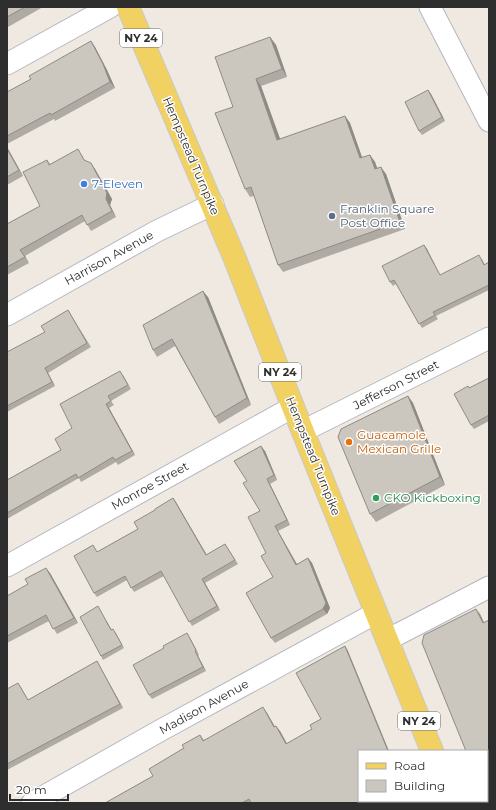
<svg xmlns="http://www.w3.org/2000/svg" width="496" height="810" viewBox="0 0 496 810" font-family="Montserrat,sans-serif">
<rect width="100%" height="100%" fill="#efe9e1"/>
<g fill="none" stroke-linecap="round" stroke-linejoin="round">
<g stroke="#b4b7c1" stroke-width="23">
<path id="minor" d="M430 7 489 121
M7 64 110 7
M7 315 157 231 213 204
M303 431 489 338
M7 566 293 407
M387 640 489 587
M32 803 163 729 376 613"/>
</g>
<g stroke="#c9c9c9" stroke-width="24">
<path id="major" d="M128 7 235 259 293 407 432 751
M451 801 452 803"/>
</g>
<use href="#minor" stroke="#fff" stroke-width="21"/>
<use href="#major" stroke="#f2d163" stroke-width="22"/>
</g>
<path fill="#afaba4" d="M7 7H43L8 27 7 26Z
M270 37 276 45 287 77 261 86 280 139 345 116 350 123 362 157 370 155 375 162 377 168 386 174 405 229 283 272 278 265 254 196 250 197 245 189 233 107Z
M91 41 95 47 107 70 115 88 55 121 54 119 7 144V92L31 79Z
M428 90 431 94 445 121 422 135 419 131Z
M7 147 23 176 7 185Z
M82 155 85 161 95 169 112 199 110 205 116 217 91 231 85 221 25 256 29 263 7 275V224L40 206 47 160 50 164Z
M424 245 427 249 440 275 482 259 485 265 489 262V290L436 316 438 319 422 328 396 284 393 286 390 282Z
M208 297 251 405 219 424 215 417 175 346 157 357 153 350Z
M68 310 91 347 48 373 55 386 7 412V355L45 332Z
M123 375 131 389 111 401 114 405 109 408 135 455 118 465 116 462 81 482 79 478 7 519V480L61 450 72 428Z
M489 378V421L474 429 471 425Z
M408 396 413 403 445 485 376 522 370 514Z
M265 451 277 480 270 484 290 525 278 531 297 564 308 558 312 563 330 608 327 614 275 643 271 638 273 577 266 553 260 511 247 481Z
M173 498 207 555 225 544 238 564 205 583 220 610 192 626 164 576 134 592 127 580 97 597 94 593 95 549 97 552 138 529 155 510Z
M50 573 78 623 57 634 49 621 7 643V596Z
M100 610 112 630 116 633 124 648 103 660 101 656Z
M480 614 484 623 489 620V803H488L487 801V751Z
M190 638 199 655 198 656 206 671 152 699 149 695Z
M345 646 348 651 359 801H410V803H105L153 776 184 748 200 735 204 740 267 713 275 727 280 731 287 744 312 729 321 719Z
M97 661 123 708 7 770V689L21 687 28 700Z"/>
<path fill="#8e8b86" d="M270 37 276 45 287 77 282 69Z
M91 41 95 47 107 70 115 88 110 82Z
M256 79 261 86 283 147 277 140Z
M428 90 431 94 445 121 442 117Z
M345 116 350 123 365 166 360 158Z
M7 147 23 176 19 170 7 149Z
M370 155 375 162 380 176 375 169Z
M91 163 95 169 112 199 110 205 116 217 112 211 106 199Z
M381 167 386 174 405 229 400 222Z
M424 245 427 249 442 279 440 275Z
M20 250 25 256 29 263 25 257Z
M203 291 208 297 251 405 247 398Z
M45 368 48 373 55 386 52 382Z
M408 396 413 403 445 485 440 477Z
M106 404 109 408 135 455 132 451Z
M261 446 265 451 277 480 274 475Z
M267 479 270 484 290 525 287 520Z
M173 498 176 502 209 559 206 555Z
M275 526 278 531 300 570 296 565Z
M308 558 312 563 330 608 327 614 323 609Z
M46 568 50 573 78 623 74 618Z
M202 579 205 583 220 610 217 606Z
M476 609 480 614 487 629 483 623Z
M187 633 190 638 199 655 196 650Z
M345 646 348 651 389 751H388Z
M195 651 198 656 206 671 203 667Z
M97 661 99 665 123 708 120 704Z
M263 707 267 713 278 732 274 727Z
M276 726 280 731 290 749 286 744Z"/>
<path fill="#cbc7bf" stroke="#8e8b86" d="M7 7H25L7 17Z
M270 37 282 69 256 79 277 140 345 116 360 158 370 155 375 169 381 167 400 222 278 265 251 187 245 189 215 113 233 107 215 57Z
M91 41 103 64 110 82 51 115 50 113 7 136V92L31 79 29 76Z
M428 90 442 117 419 131 405 102Z
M7 149 19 170 7 177Z
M78 149 84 160 91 163 107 193 106 199 112 211 87 225 82 215 20 250 25 257 7 267V224L40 206 23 172 47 160 49 165Z
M424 245 440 275 479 255 484 265 489 262V285L433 312 435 315 419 324 394 280 390 282 382 266Z
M203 291 247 398 215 417 172 339 153 350 143 325Z
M68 310 87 343 45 368 52 382 7 406V355H8L7 352 45 332 41 326Z
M120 371 128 385 108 396 111 401 106 404 132 451 115 460 113 457 78 478 76 474 7 513V480L61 450 55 439 72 428 60 404Z
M489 378V415L471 425 454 394 468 386 469 388Z
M408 396 440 477 370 514 338 437 341 429Z
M261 446 274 475 267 479 287 520 275 526 296 565 308 558 326 603 323 609 271 638 246 593 273 577 261 556 266 553 248 517 260 511 243 483 247 481 234 461Z
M173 498 206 555 225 544 235 560 202 579 217 606 189 622 161 571 131 588 125 576 94 593 74 556 93 545 97 552 138 529 134 522 155 510V509Z
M46 568 74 618 53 629 46 615 7 636V596L28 584 25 579Z
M98 606 111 630 113 629 122 645 101 656 80 617Z
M476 609 483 623 489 620V799L487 800V751H466L422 643 424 635Z
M187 633 196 650 195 651 203 667 149 695 133 665 164 648 163 646Z
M345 646 388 751H359V801H408L409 803H251L249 799 242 803H105L153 776 149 769 184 748 182 745 200 735 203 741 263 707 274 727 276 726 286 744 312 729 310 725 321 719 296 673Z
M97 661 120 704 7 764V689L18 683 28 700Z"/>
<circle fill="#3f7fe0" stroke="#fff" stroke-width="1.5" cx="84" cy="184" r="4"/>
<circle fill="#5c6f8a" stroke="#fff" stroke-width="1.5" cx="332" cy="216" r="4"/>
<circle fill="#e8710a" stroke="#fff" stroke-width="1.5" cx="349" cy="442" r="4"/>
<circle fill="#2e9e5b" stroke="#fff" stroke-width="1.5" cx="376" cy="498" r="4"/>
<g text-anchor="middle" stroke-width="3" stroke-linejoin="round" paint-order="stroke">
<g fill="#fff" stroke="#6d6d6d" stroke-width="1">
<rect x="120" y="29" width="42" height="18" rx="3"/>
<rect x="259" y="363" width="42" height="18" rx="3"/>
<rect x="398" y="712" width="42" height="18" rx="3"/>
</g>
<g font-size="11" font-weight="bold" fill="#2e2e2e">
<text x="141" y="42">NY 24</text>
<text x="280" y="376">NY 24</text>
<text x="419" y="725">NY 24</text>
</g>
<g font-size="12" fill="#2e2e2e" stroke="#fff">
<text transform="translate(191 156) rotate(67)" y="4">Hempstead Turnpike</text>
<text transform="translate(109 258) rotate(-29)" y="4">Harrison Avenue</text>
<text transform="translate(396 385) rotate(-27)" y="4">Jefferson Street</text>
<text transform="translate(313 456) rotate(68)" y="4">Hempstead Turnpike</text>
<text transform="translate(150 486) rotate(-29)" y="4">Monroe Street</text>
<text transform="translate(204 707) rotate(-29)" y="4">Madison Avenue</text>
</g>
<g font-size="12" fill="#366cbe" stroke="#fff" text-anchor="start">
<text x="92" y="188">7-Eleven</text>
</g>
<g font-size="12" fill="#4e5e75" stroke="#fff" text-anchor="start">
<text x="340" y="213">Franklin Square<tspan x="340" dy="14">Post Office</tspan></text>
</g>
<g font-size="12" fill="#c56008" stroke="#fff" text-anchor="start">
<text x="357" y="439">Guacamole<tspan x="357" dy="14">Mexican Grille</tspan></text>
</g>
<g font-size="12" fill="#27864d" stroke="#fff" text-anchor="start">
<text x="384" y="502">CKO Kickboxing</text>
</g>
</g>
<rect width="496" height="810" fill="none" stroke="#2e2e2e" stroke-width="16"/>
<rect x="358" y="750" width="130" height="52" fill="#ffffff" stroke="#ababab"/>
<rect x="366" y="763" width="20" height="6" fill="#f2d163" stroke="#ababab"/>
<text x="394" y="770" font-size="12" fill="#2e2e2e">Road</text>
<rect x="366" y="780" width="20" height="12" fill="#cbc7bf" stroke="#ababab"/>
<text x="394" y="790" font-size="12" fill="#2e2e2e">Building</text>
<path d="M10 794v6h58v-6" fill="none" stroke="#2e2e2e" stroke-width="2"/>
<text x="16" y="794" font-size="12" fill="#2e2e2e" stroke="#ffffff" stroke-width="3" paint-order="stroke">20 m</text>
</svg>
